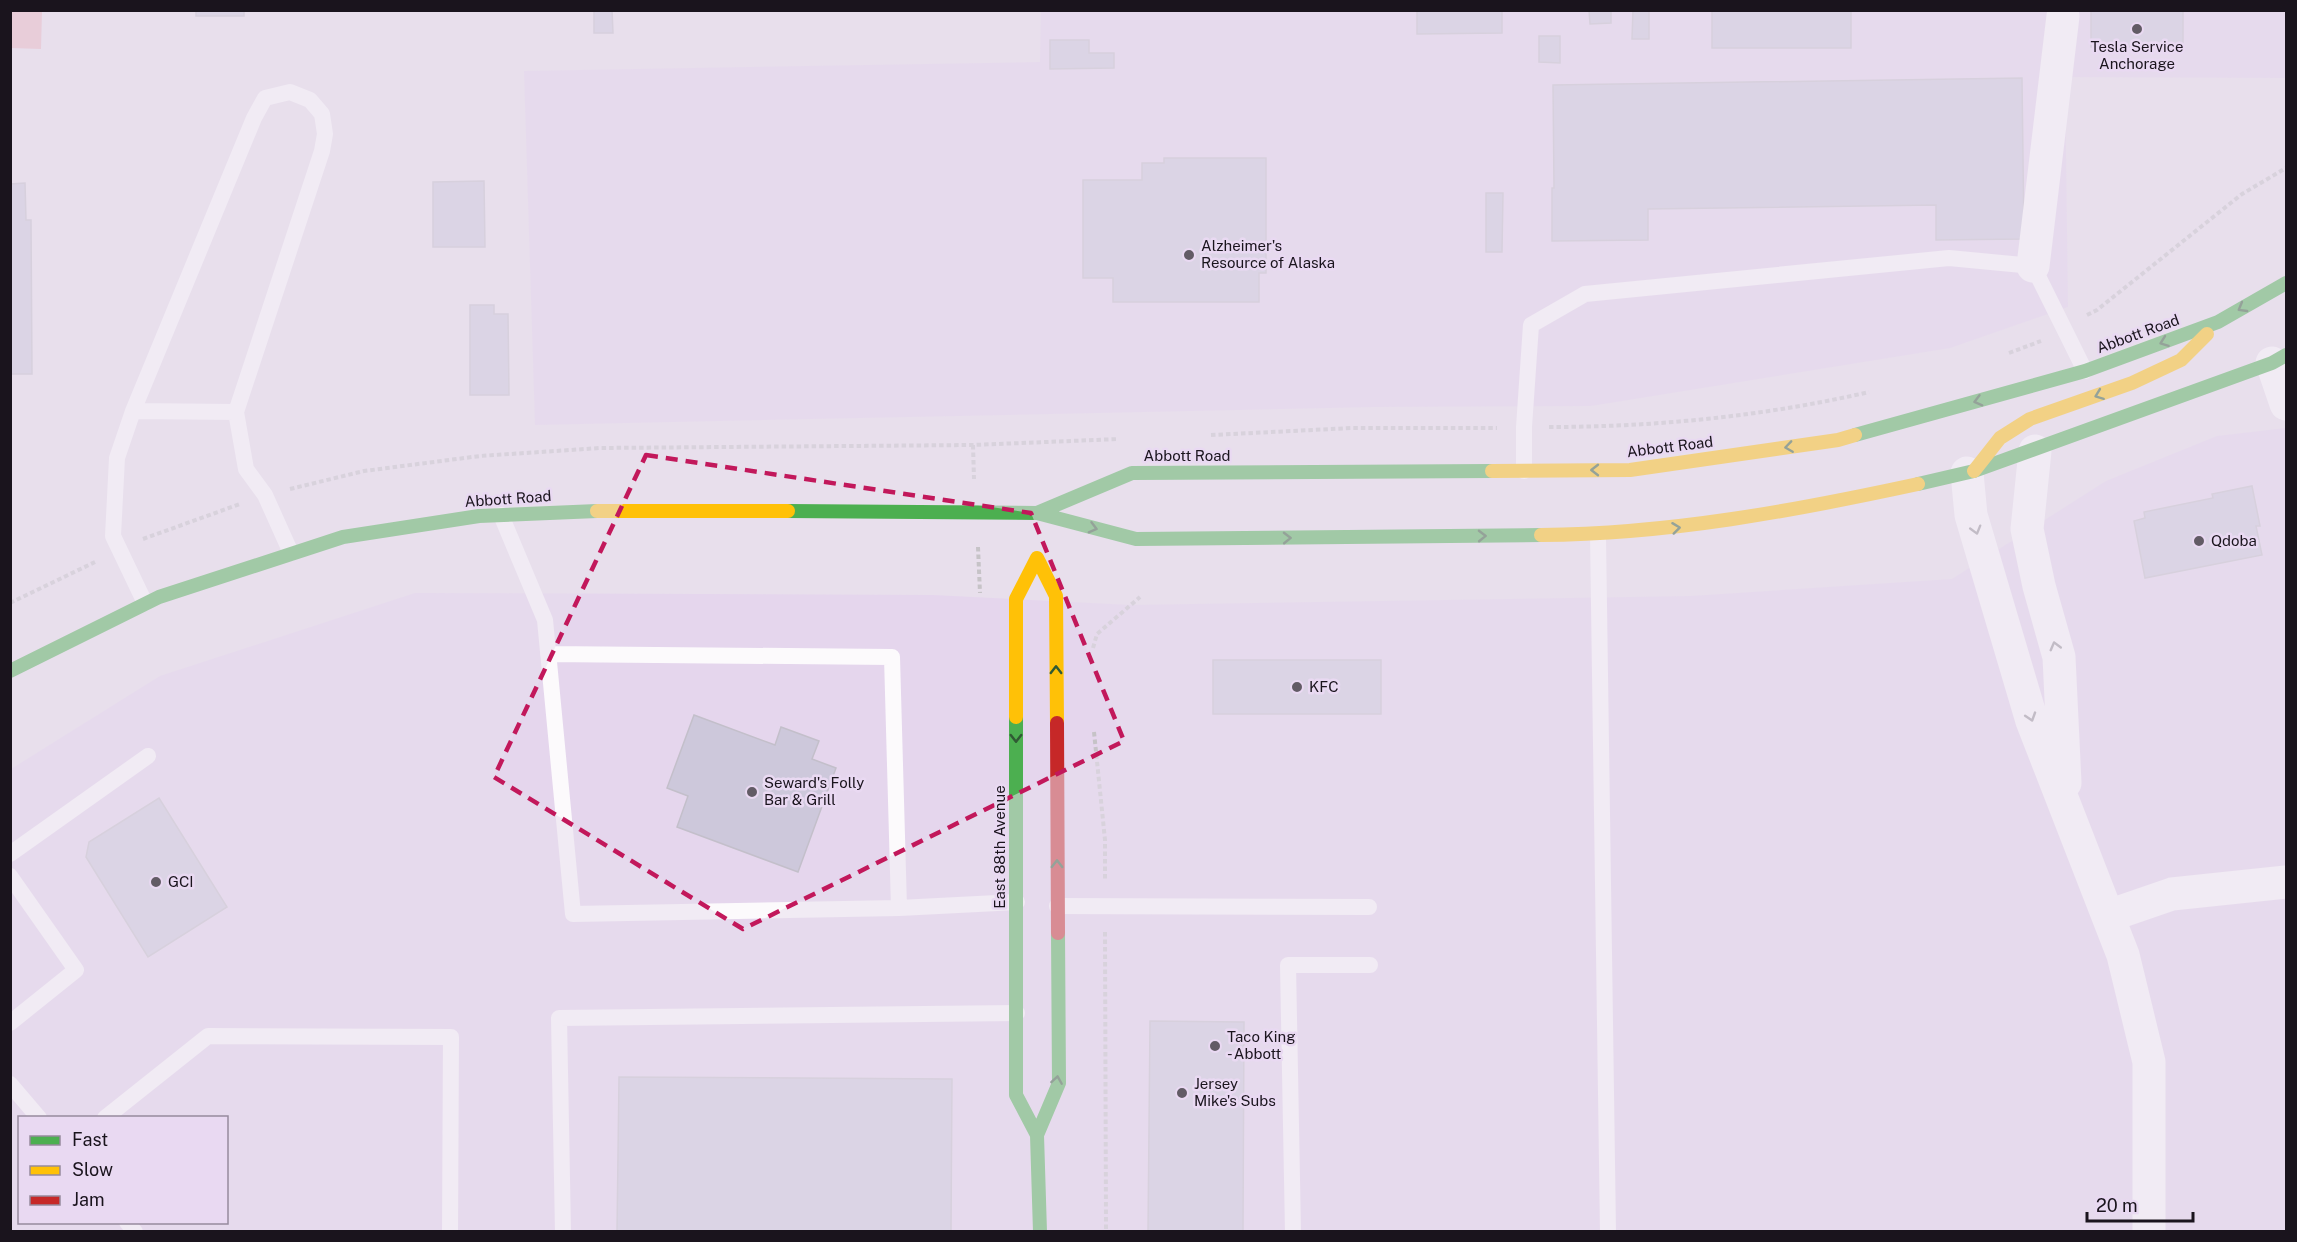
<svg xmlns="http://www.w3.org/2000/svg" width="2297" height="1242" viewBox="0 0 2297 1242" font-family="'Public Sans',sans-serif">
<rect width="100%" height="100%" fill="#e8dfec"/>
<path fill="#e5d6ed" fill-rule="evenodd" d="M1041 10 2286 11V78L2065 77 2068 307 1950 348 1591 406 1373 407 535 425 524 71 1040 62Z
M2286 428V1231L11 1232V769L160 676 415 593 933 595 1131 605 1691 596 1952 579 2106 481 2217 436ZM20 1118H226V1222H20Z"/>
<path fill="#e9b8c2" d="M11 10 42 11 41 49 11 48Z"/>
<path fill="#cdc8db" stroke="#c3bfca" stroke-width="1.5" d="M196 10H244V16H196Z
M594 10H612L613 33H594Z
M1417 10H1502V33L1417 34Z
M1589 10H1611V23L1590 24Z
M1633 10H1649V39H1632Z
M1712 10H1851V48H1712Z
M2091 10H2183V47H2091Z
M1539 36H1560V63L1539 62Z
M1050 40H1089V53H1114V68L1050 69Z
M2022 78 2024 239 1936 240V205L1648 209V240L1552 241V188H1554L1553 85Z
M1164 158H1266V273H1259V302H1113V278H1083V180H1142V163H1164Z
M484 181 485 247H433V182Z
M25 183 26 220H31L32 374H10V184Z
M1486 193H1503L1502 252H1486Z
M470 305H494V314H508L509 395H470Z
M2252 486 2260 526H2256L2262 555 2145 578 2134 521 2145 518 2144 512 2213 498 2212 494Z
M1213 660H1381V714H1213Z
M694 715 775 745 781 727 819 741 812 759 836 768 798 872 677 827 688 796 667 788Z
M159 798 227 907 148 957 86 857 89 842Z
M1150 1021 1244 1022 1243 1232H1148Z
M619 1077 952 1079 951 1232H617Z"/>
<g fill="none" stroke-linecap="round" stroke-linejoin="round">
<path stroke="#c6c3c7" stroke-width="4" stroke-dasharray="4.5 3" stroke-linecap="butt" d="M2087 315 2097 310 2242 194 2286 168
M2009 353 2041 341
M1549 427C1656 427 1765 416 1869 392
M1211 435 1352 428H1497
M973 445 974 479
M290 489 364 471 480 456 600 448 973 445 1119 439
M143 539 240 504
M978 547 980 593
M10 603 95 562
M1093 648 1097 634 1140 597
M1094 732 1105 840V880
M1105 932 1106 1232"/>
<path stroke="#fcfafc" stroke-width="16" d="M133 411 236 412
M1524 471V427L1531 325 1585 294 1949 258 2033 266 2085 371
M501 515 545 620 573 914 899 908 1017 902
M1598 535 1608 1232
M145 603 113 536 117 458 133 411 254 118 265 98 290 92 310 100 322 114 325 134 322 151 236 412 246 469 265 495 291 553
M548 654 892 657 899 908
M10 854 148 756
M10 876 76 970 10 1023
M1057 906 1369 907
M10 1084 39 1118
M105 1118 208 1036 451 1037 450 1232
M127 1222 135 1232
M563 1232 559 1018 1017 1013
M1293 1232 1288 965H1370"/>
<path stroke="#fcfafc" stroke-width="33" d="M2033 266 2063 16
M2272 363 2286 404
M2035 451 2027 529 2039 586 2059 657 2065 783
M1967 473 1971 515 2032 721 2123 955 2149 1062V1232
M2108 916 2172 894 2286 882"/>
<path stroke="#4caf50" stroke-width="14" d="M1855 435 2085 371 2218 322 2286 283
M1918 484 1974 471 2272 363 2286 355
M788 511 1037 513 1136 539 1541 535
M1037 513 1132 473 1492 471
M10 671 159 597 343 537 479 516 597 511
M1016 717V1095L1037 1135
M1040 1232 1037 1135 1059 1083 1058 933"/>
<path stroke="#ffc107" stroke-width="14" d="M1492 471 1630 470 1838 440 1855 435
M1974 471 2000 438 2030 419 2132 383 2181 360 2207 334
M597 511H788
M1541 535C1669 534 1793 511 1918 484
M1016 717V599L1037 558 1056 596 1057 723"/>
<path stroke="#c62828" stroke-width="14" d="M1057 723 1058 933"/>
</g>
<defs><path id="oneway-chevron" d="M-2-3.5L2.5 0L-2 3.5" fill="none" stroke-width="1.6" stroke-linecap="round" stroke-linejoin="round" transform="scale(1.5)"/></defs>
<g stroke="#305a34">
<use href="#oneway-chevron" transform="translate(2242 308) rotate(150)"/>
<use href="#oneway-chevron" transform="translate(2164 342) rotate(160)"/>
<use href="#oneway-chevron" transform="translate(2099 395) rotate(159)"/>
<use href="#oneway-chevron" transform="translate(1978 401) rotate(165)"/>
<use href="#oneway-chevron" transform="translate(1789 447) rotate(172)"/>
<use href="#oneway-chevron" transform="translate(1595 470) rotate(180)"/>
<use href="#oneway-chevron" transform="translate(1093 528) rotate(15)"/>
<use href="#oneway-chevron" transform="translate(1676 528) rotate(-7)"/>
<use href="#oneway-chevron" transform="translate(1482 536) rotate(-1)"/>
<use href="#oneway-chevron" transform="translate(1287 538) rotate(-1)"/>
<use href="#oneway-chevron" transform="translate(1056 670) rotate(-90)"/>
<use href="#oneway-chevron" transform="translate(1016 738) rotate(90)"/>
<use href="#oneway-chevron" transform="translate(1057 864) rotate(-90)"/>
<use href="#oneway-chevron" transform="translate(1057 1080) rotate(-81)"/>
</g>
<g stroke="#969298">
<use href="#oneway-chevron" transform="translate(1976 530) rotate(74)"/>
<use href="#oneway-chevron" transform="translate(2055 646) rotate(-105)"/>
<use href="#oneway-chevron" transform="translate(2031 717) rotate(72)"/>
</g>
<path d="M0 0H2297V1242H0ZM646 455 1031 513 1124 741 743 929 494 777Z" fill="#e8dfec" fill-opacity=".55" fill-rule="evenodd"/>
<path fill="none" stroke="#c2185b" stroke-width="4.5" stroke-dasharray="12 8" stroke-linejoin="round" d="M646 455 1031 513 1124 741 743 929 494 777Z"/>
<g fill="#625b65" stroke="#e9d9f2" stroke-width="2">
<circle cx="2137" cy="29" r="6"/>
<circle cx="1189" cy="255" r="6"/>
<circle cx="2199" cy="541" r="6"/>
<circle cx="1297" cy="687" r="6"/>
<circle cx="752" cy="792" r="6"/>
<circle cx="156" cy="882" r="6"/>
<circle cx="1215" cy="1046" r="6"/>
<circle cx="1182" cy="1093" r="6"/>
</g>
<g text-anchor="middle" stroke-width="5" stroke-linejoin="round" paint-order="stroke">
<g font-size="15" fill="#1a141d" stroke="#e9d9f2" text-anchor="start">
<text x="2137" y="52" text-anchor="middle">Tesla Service<tspan x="2137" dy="17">Anchorage</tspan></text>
<text x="1201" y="251">Alzheimer's<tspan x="1201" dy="17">Resource of Alaska</tspan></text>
<text x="2211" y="546">Qdoba</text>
<text x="1309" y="692">KFC</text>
<text x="764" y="788">Seward's Folly<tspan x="764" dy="17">Bar &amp; Grill</tspan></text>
<text x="168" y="887">GCI</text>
<text x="1227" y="1042">Taco King<tspan x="1227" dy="17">- Abbott</tspan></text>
<text x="1194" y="1089">Jersey<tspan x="1194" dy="17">Mike's Subs</tspan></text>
</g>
<g font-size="15" fill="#1a141d" stroke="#e9d9f2">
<text transform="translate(2138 334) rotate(-20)" y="5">Abbott Road</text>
<text transform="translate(1670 447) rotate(-7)" y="5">Abbott Road</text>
<text x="1187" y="461">Abbott Road</text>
<text transform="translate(508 499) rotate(-4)" y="5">Abbott Road</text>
<text transform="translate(1000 847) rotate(-90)" y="5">East 88th Avenue</text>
</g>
</g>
<rect width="2297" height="1242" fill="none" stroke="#1a141d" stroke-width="24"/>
<rect x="18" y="1116" width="210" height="108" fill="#e9d9f2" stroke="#968a9d" stroke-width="1.5"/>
<rect x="30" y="1136" width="30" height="9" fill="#4caf50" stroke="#968a9d" stroke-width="1.5"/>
<text x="72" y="1146" font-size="18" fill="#1a141d">Fast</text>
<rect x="30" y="1166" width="30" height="9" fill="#ffc107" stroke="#968a9d" stroke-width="1.5"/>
<text x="72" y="1176" font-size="18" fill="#1a141d">Slow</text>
<rect x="30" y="1196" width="30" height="9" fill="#c62828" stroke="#968a9d" stroke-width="1.5"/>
<text x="72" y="1206" font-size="18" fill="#1a141d">Jam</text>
<path d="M2087 1212v9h106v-9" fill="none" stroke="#1a141d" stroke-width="3"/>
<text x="2096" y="1212" font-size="18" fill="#1a141d" stroke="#e9d9f2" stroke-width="4.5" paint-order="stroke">20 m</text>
</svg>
